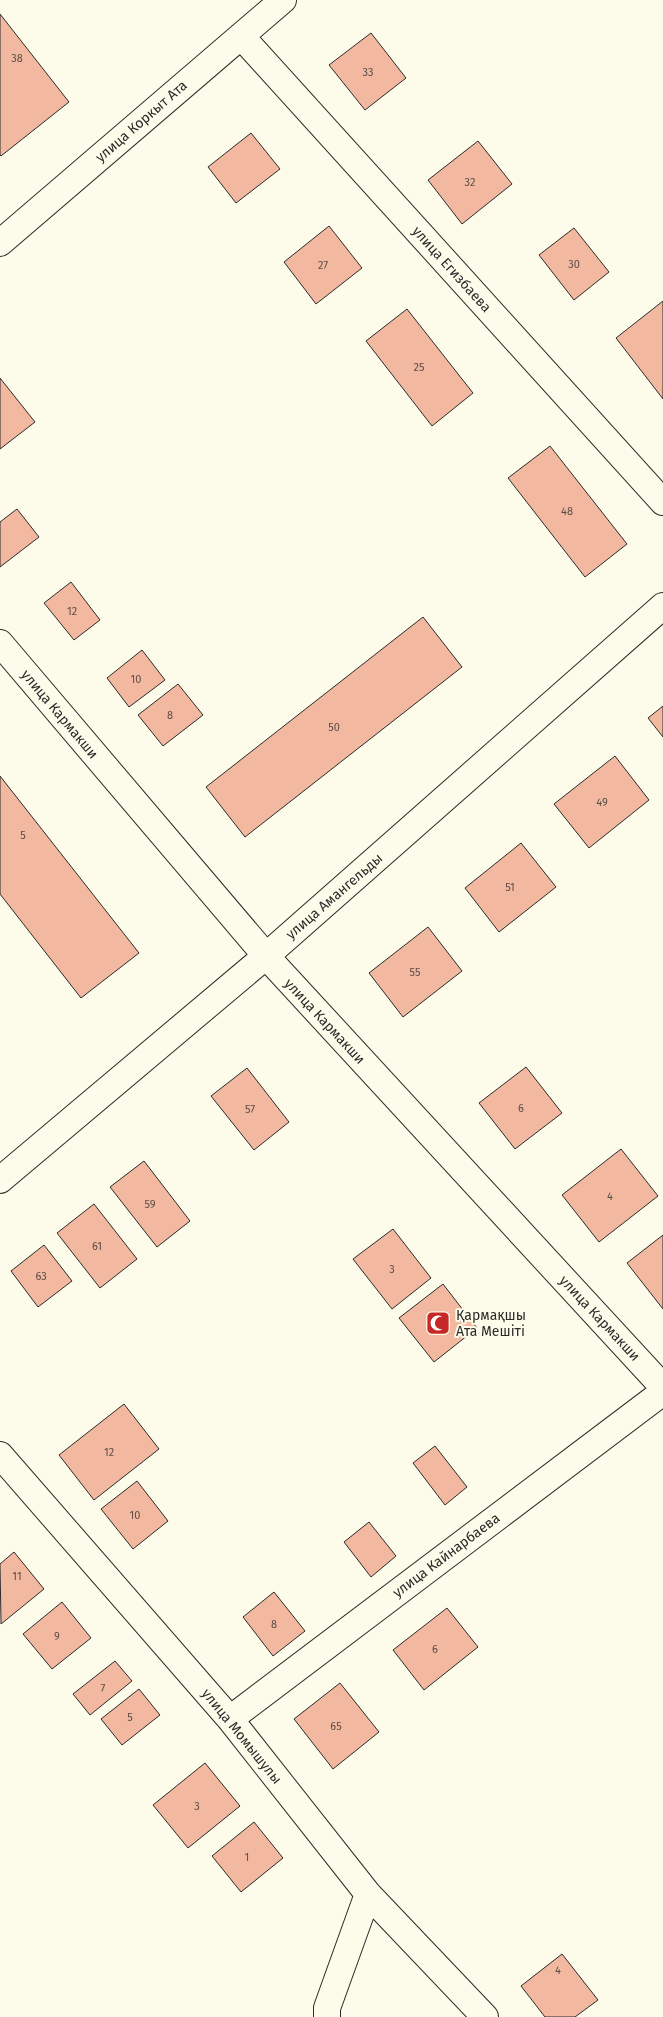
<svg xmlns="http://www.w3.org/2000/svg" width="663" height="2017" viewBox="0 0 663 2017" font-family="'Fira Sans',sans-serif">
<rect width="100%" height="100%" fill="#fdfbea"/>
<path fill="#f2b8a0" stroke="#2b2b2b" d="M0 14 69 102 1 156 0 155Z
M371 33 406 78 365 110 329 65Z
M251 133 280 169 236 203 208 167Z
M478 141 512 184 462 224 428 180Z
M329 226 362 268 316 304 284 262Z
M574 228 609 272 574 300 539 255Z
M663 301V399L616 338Z
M407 309 473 393 432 426 366 341Z
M0 378 35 422 0 449Z
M550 446 627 544 585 577 508 478Z
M17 509 39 537 0 567V522Z
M71 582 100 620 74 640 44 603Z
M423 617 462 667 245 837 206 787Z
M142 650 165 680 129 707 107 678Z
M178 684 203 715 163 746 138 715Z
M663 706V737L648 718Z
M615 756 649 800 589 848 554 804Z
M0 776 139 953 81 998 0 894Z
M521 843 556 887 499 932 465 888Z
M428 927 462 971 403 1017 369 973Z
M526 1067 562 1113 515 1149 479 1103Z
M247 1068 289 1122 254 1150 211 1096Z
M621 1149 658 1196 599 1242 562 1195Z
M144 1161 190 1221 157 1247 110 1187Z
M94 1204 137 1259 100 1288 57 1233Z
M393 1229 431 1278 392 1309 353 1259Z
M663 1235V1309L627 1263Z
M44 1245 72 1281 38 1307 11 1271Z
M443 1284 477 1328 434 1362 399 1318Z
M124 1404 159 1449 94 1500 59 1455Z
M435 1446 467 1487 445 1505 413 1463Z
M137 1481 168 1521 133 1549 101 1509Z
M369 1522 396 1556 371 1577 344 1542Z
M14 1552 44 1589 1 1624 0 1564Z
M274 1592 305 1631 273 1656 243 1617Z
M62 1602 91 1638 52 1669 23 1634Z
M447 1608 478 1647 424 1690 393 1650Z
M115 1661 132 1681 90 1715 73 1694Z
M340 1683 379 1732 333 1769 294 1719Z
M139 1689 160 1715 122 1745 101 1719Z
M205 1763 240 1806 188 1848 153 1805Z
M254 1822 283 1858 241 1892 212 1856Z
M562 1954 598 2000 575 2017H545L521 1986Z"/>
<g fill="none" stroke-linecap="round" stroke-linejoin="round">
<g stroke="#2b2b2b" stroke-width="28">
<path id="street" d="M241 36 663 502
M0 243 283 0
M0 643 266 956 663 1387
M0 1180 266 956 663 606
M0 1455 230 1719 368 1894 485 2017
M230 1719 663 1392
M327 2017V2008L368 1894"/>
</g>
<use href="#street" stroke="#fdfbea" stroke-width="26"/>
</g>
<defs>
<g id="mosque-square" transform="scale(1.25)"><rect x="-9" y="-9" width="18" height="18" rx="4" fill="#c62828" stroke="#fdfbea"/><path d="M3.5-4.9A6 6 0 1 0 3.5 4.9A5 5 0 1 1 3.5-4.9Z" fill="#fff"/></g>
</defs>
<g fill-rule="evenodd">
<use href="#mosque-square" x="438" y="1323"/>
</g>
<g text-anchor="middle" stroke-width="4" stroke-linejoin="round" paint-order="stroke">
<g font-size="11" fill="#5d4e48">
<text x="17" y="62">38</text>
<text x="368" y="76">33</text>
<text x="470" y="186">32</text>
<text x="574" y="268">30</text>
<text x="323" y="269">27</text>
<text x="419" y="371">25</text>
<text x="567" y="515">48</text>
<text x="72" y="615">12</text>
<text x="136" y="683">10</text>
<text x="170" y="719">8</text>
<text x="334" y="731">50</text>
<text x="602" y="806">49</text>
<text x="23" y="839">5</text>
<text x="510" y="891">51</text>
<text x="415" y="976">55</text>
<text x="521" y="1112">6</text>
<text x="250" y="1113">57</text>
<text x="610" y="1200">4</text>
<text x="150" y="1208">59</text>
<text x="97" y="1250">61</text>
<text x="392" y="1273">3</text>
<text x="41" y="1280">63</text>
<text x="109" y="1456">12</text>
<text x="135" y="1519">10</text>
<text x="17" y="1580">11</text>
<text x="274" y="1628">8</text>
<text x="57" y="1640">9</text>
<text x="435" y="1653">6</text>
<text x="103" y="1692">7</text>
<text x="130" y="1721">5</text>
<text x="336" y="1730">65</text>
<text x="197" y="1810">3</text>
<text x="247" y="1861">1</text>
<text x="558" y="1974">4</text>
</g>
<g font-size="14" fill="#2b2b2b" stroke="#fdfbea">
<text transform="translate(141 121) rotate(-41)" y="5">улица Коркыт Ата</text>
<text transform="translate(452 269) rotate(48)" y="5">улица Егизбаева</text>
<text transform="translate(60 714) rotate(50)" y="5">улица Кармакши</text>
<text transform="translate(334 896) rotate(-41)" y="5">улица Амангельды</text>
<text transform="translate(325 1021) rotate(47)" y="5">улица Кармакши</text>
<text transform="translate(600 1318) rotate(47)" y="5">улица Кармакши</text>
<text transform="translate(446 1555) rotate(-37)" y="5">улица Кайнарбаева</text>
<text transform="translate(242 1736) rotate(51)" y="5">улица Момышулы</text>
</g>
<g font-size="14" fill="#2b2b2b" stroke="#fdfbea" text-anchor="start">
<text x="456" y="1320">Қармақшы<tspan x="456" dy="16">Ата Мешіті</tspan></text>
</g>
</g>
</svg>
